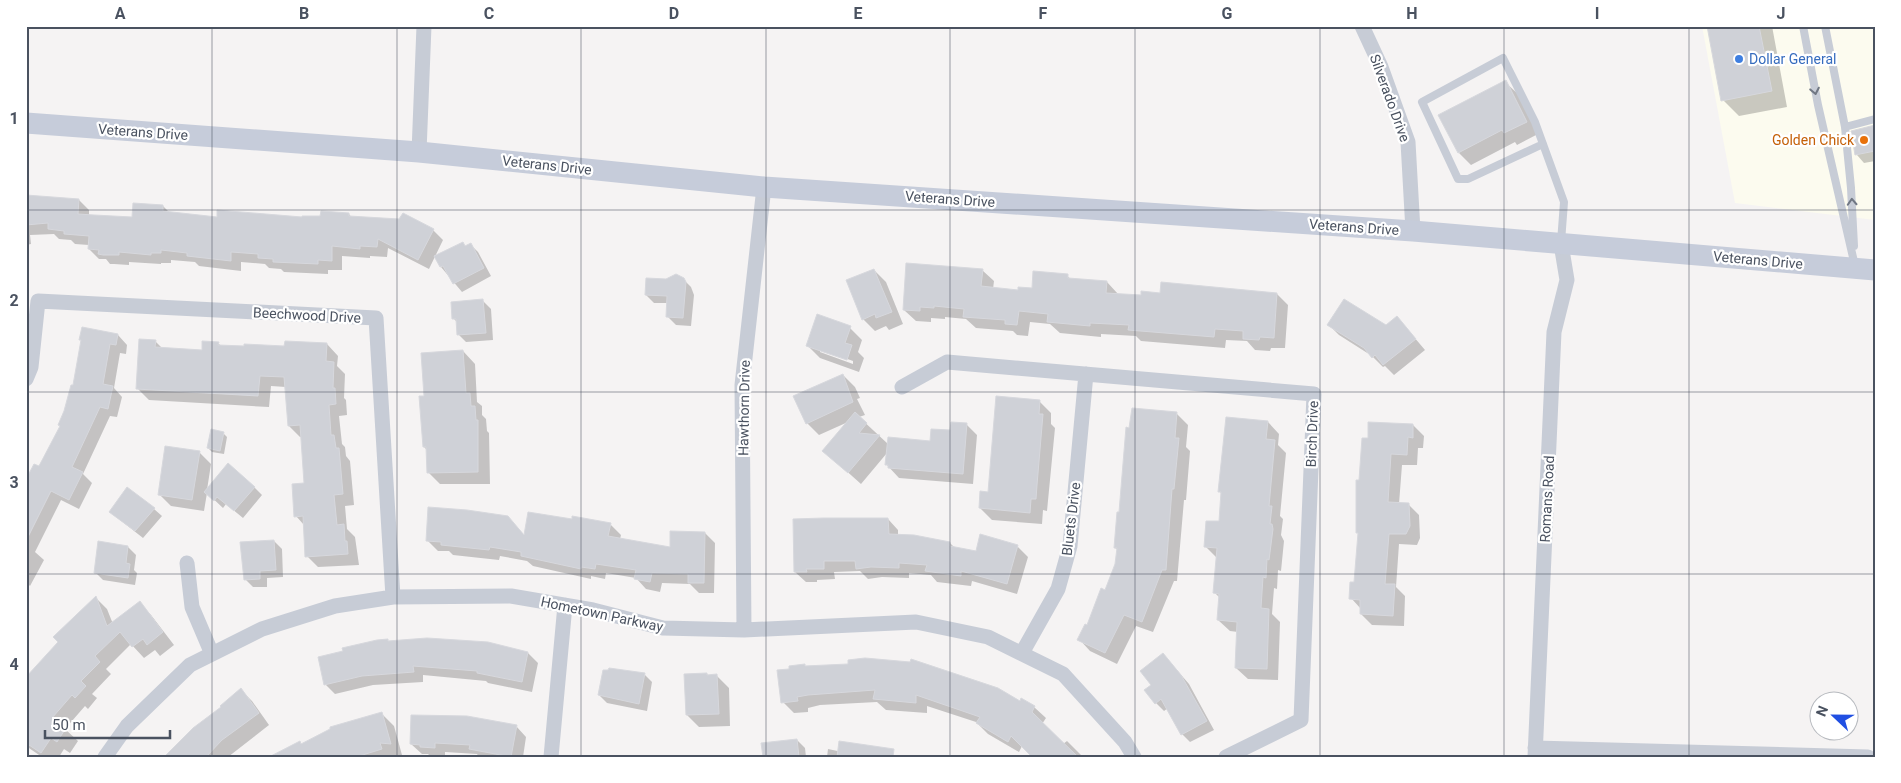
<svg xmlns="http://www.w3.org/2000/svg" width="1901" height="783" viewBox="0 0 1901 783" font-family="Roboto,sans-serif">
<rect width="100%" height="100%" fill="#f5f3f3"/>
<path fill="#fcfbef" d="M1702 26H1875V220L1735 203Z"/>
<path fill="#0003" fill-rule="evenodd" d="M1709 26H1772L1787 107 1739 116 1723 100Z
M1505 82 1518 94 1538 134 1517 145 1515 142 1471 165 1459 153Z
M1875 127V161L1864 163 1857 155 1852 132Z
M26 196 79 200 89 210V216L133 219 163 206 170 213 218 218 303 219 349 214 352 218 433 230 443 240 429 269 388 248 387 257 370 256V258L342 256V270H328V274L284 272 281 269 269 268 265 264 241 262V271L199 266 195 262 171 260V263H161V264L129 262V265L114 264H110L106 259H99L89 249V245L75 244 71 240 59 239 54 234 30 235 31 244 26 245Z
M462 243 466 247 470 244 478 252 491 276 462 292 441 267 436 257Z
M874 270 886 282 903 324 889 330 886 326 875 331 863 319Z
M982 270 994 281 993 289 1019 292 1033 289 1067 276 1072 280 1107 282 1118 294 1142 296 1161 294H1277L1288 305 1285 348H1271L1270 351 1255 350 1247 341 1226 340 1225 348 1141 341 1136 336 1101 334V337L1060 333 1050 324 1030 322 1028 336 1017 335 1013 331 976 328 966 319 945 317V319L931 318V322L916 321 904 310Z
M683 279 691 287 694 295 691 326 676 325 668 317V303H654L646 295Z
M483 301 491 309 493 340 466 342 458 334 457 322 453 318Z
M1397 317 1425 350 1394 375 1385 366 1383 367 1372 356 1339 335 1329 325 1386 327Z
M850 328 862 340 858 352 864 358 859 372 820 358 807 345ZM820 349 853 361V364L820 352Z
M118 335 127 345 126 354 120 353 114 388 122 397 117 417 110 416 83 474 92 483 79 509 61 500 35 552 44 560 30 586 28 584 26 588V490L61 426 74 387 82 341Z
M155 341 163 349 203 352 218 343 221 346 286 348 327 344 338 356 337 366 345 374 344 398 346 400 347 415 339 416 342 444 345 447 346 456 350 461 354 505 345 506 347 529 355 537 359 565 318 567 307 556 304 525 296 516 306 484 302 437H300L289 426 286 387 271 386 269 407 149 400 138 389Z
M463 351 475 364 477 402 482 406V415L486 419 487 431 489 433 490 484H440L428 472 427 450 424 447 425 397Z
M843 375 855 387 860 398 857 399 865 415 859 417 888 444 931 442 966 424 977 435 973 484 899 478 886 464 887 453 861 484 824 451 848 422 819 435 807 423Z
M1039 401 1051 413V424L1055 428 1047 511 1043 510 1042 524 992 520 980 508Z
M1177 414 1188 425 1186 447 1190 451 1186 500H1184L1177 581H1174L1153 632 1136 626 1117 664 1090 651 1079 639 1087 627 1106 592 1116 564 1118 550 1115 548Z
M1268 422 1279 434 1278 445 1286 453 1280 516 1283 519 1281 535 1284 541 1281 571 1278 570 1277 589 1274 588 1272 614 1280 622 1278 680 1248 679 1236 668 1238 632 1230 631 1218 620 1220 598 1214 592 1217 558 1205 546 1220 523 1222 494 1219 491Z
M1413 425 1424 436 1423 448H1418L1417 465H1402L1399 504H1408L1419 515 1420 538 1417 545 1399 544 1396 587 1405 596 1404 626 1372 625 1361 614V609L1351 598 1356 583 1359 534 1360 481 1369 439Z
M223 433 227 437 224 454 212 452 208 448Z
M199 452 211 464 207 490 254 487 262 495 243 518 226 504 223 508 207 493 204 511 171 506 159 494Z
M154 509 162 516 143 538 110 512Z
M507 517 525 536 610 524 621 535 620 539 671 548 705 533 715 543 714 593H699L690 584 662 583 660 592 646 589 636 578 606 573 605 579 591 576V579L533 566 527 561 500 556 499 560 453 555 449 551H438L427 540Z
M888 519 898 530V535L950 543 955 548 977 552 1017 546 1028 557 1017 594 972 581 971 586 937 582 931 575 909 573V578L882 577 868 579 860 571 834 572 835 579 817 580V582H806L795 572Z
M274 541 282 549 283 577 267 578V587H253L245 579Z
M128 547 136 555 134 570 137 573 135 585 103 580 95 572Z
M96 598 107 609 113 624 139 603 151 615 174 645 160 656 155 650 144 658 131 644 106 669 111 674 92 694 97 698 88 709 85 706 65 729 78 741 70 753 64 749 59 757H42L26 746V700L60 642Z
M389 642 528 653 538 663 532 692 488 683 486 681 423 675V682L373 685 335 694 325 684Z
M1163 654 1189 684 1214 730 1190 742 1182 734 1168 708 1164 711 1156 703 1153 685Z
M806 667 1021 702 1022 700 1034 707 1046 718 1042 724 1063 744 1067 741 1083 757H1033L1022 746 1019 752 988 734 976 722 927 706V713L886 710 877 702 820 705 808 708V712L794 713 783 702Z
M644 674 652 682 647 711 607 703 599 695Z
M707 674 709 676H717L729 688 730 726 699 727 687 715Z
M241 690 252 701 269 725 228 757H166Z
M382 714 394 726 402 755H391L392 757H280L302 745Z
M516 726 526 737 523 757H479L477 754 445 752V757H431L428 754H422L411 744Z
M797 740 805 748 806 757H764Z
M828 749 866 757H827Z"/>
<path fill="#cfd1d7" stroke="#d7d8dd" d="M1707 26H1759L1772 91 1721 101Z
M1506 80 1527 122 1504 133 1502 130 1458 153 1438 115Z
M1875 125V151L1855 155 1851 131Z
M26 195 79 199 78 214 94 215 132 217 133 203 163 205V211L217 217V210L302 217V216H320L321 211 349 213V216L399 219 403 213 434 229 418 260 378 239 377 247 360 246V249L332 246V261L318 260V264L273 262V259L258 258V254L231 252V261L187 256V253L161 250V253H151V255L119 252V255H103L98 254 99 250 88 249 89 236 64 234V231L48 229V223L26 225Z
M463 242 465 246 471 243 484 268 453 284 443 266 440 267 434 256Z
M906 263 983 269 981 286 1018 290V287L1032 288 1033 271 1068 274V278L1107 281 1106 293 1141 295V291L1160 293 1161 282 1277 293 1274 338 1260 337 1259 340 1243 339V331L1215 329 1214 337 1128 330 1129 325 1090 323V326L1047 322 1048 314 1019 311 1017 325 1005 324V320L963 317 964 309 934 306V308L920 307V311L903 310Z
M874 269 892 312 876 318 875 314 862 320 846 280Z
M676 274 684 278 686 282 683 318 666 317 667 296 645 295 646 278 666 279Z
M483 299 486 333 457 335 456 319H452L451 302Z
M1344 299 1386 325 1397 316 1416 339 1383 365 1375 355 1372 358 1364 348 1327 325Z
M817 314 851 326 845 343 852 345 847 360 806 346Z
M82 327 118 334 116 345 110 344 103 384 113 386 108 409 100 407 72 467 83 472 69 500 51 491 26 541V479L34 464 39 466 60 426 58 425 64 411 71 385H73L81 340H79Z
M139 339 156 340 155 347 202 350V341L219 342 218 345 244 346V344L284 346 285 341 327 343 326 361 334 362 333 388H335L336 404 329 405 331 435H334L336 448H339L343 494 334 495 337 525 344 524 345 541H347L348 554 305 557 303 516 294 517 292 484 304 483 300 425 288 426 284 377 260 376 258 396 136 389Z
M463 350 466 393H470L471 406H475L476 420H478V472L427 473 426 447H423L419 396H424L421 353Z
M843 374 853 402 806 424 793 396Z
M996 396 1040 400 1039 414H1043L1037 485 1036 499H1031L1030 513 979 508 980 491 988 492Z
M1132 408 1177 412 1175 438H1179L1174 489H1172L1166 570H1162L1142 622 1124 615 1105 653 1077 640 1085 624 1087 625 1101 588 1105 590 1115 564 1117 548H1114L1117 512H1119L1126 427 1129 428Z
M855 412 867 423 859 433 880 435 848 473 822 451Z
M1226 417 1268 421 1266 439 1275 440 1269 506H1272L1270 524H1272L1273 529 1269 560 1267 559 1266 578 1263 577 1261 608 1269 609 1267 669 1235 668 1237 622 1217 620 1219 594 1213 593 1217 548 1204 547 1206 521H1219L1221 492H1218Z
M951 422 967 423 963 474 888 468V465H885L888 437 930 441 931 429 950 430Z
M1368 422 1413 424V438L1408 437 1407 455 1391 454 1388 502 1409 503 1410 526 1406 534H1389L1385 584H1395L1393 616 1360 614V600L1349 599 1350 582H1354L1358 533H1356V480H1359L1362 438H1368Z
M211 429 224 432 220 451 207 448Z
M165 446 200 451 192 500 158 495Z
M228 463 255 487 234 511 217 497 214 501 204 492Z
M127 487 155 508 135 531 109 512Z
M428 507 467 510 508 516 524 535 528 512 572 519V516L611 523 608 536 670 547V531L705 532 704 583H688V574L652 573 650 582 634 579 636 570 596 564 595 569 581 567V569L521 556V552L490 547 489 550 441 545V542L426 541Z
M824 518H888L889 534 914 535 950 542V546L976 551 980 534 1018 545 1007 584 961 571V576L925 571 927 565 899 563V568L871 567 856 569 855 561H824V569H806L807 572H794L793 519Z
M274 540 276 570 260 571V579L244 580 240 542Z
M98 541 128 546 126 563 130 564 128 578 94 573Z
M96 596 107 626 140 601 163 632 147 645 143 639 132 647 120 632 95 656 100 662 81 681 86 686 75 698 72 695 52 718 66 728 57 742 51 738 41 753 26 743V677L58 642 53 637Z
M427 638 488 642 528 652 522 682 477 673V671L413 666 414 672 362 676 324 685 318 657 343 651 342 648 377 640 388 639V641Z
M1163 653 1181 675 1207 721 1181 735 1161 699 1155 704 1144 690 1151 685 1140 671Z
M865 658 910 662 911 659 998 688 1020 701 1021 698 1035 706 1032 712 1078 757H1032L1011 736 1008 742 976 723 980 717 916 695V703L873 699 875 690 808 695 797 697 798 701 781 703 777 670 789 669V666L805 664V666L848 664V660Z
M609 668 645 673 639 704 598 695 603 670H608Z
M707 673V675L717 674 719 714 686 715 684 674Z
M241 688 259 713 222 740 206 757H164L193 728 221 707 220 706Z
M382 712 391 744 380 743 382 749 356 757H269L300 741 301 744 330 729V727Z
M411 715 467 716 517 725 511 757 469 749 470 745 435 743V748L420 747V745L410 744Z
M797 739 799 757H763L761 743Z
M839 741 894 749 893 757H837Z"/>
<g fill="none" stroke-linecap="round" stroke-linejoin="round">
<path stroke="#c7ccd6" stroke-width="8" d="M1803 26 1818 105 1855 266
M1825 26 1845 127 1851 188 1854 246
M1845 127 1875 119
M1543 144 1468 179H1458L1422 102 1503 58 1535 122 1564 202 1561 242"/>
<path stroke="#c7ccd6" stroke-width="15" d="M1362 26 1381 67 1408 142 1413 231
M419 152 424 26
M26 379 31 367 38 301 376 318 393 597
M902 387 947 362 1314 394 1301 720 1226 757
M187 563 192 607 212 654
M744 630 742 385 764 187
M1022 653 1058 589 1070 546 1086 374
M1535 748 1868 757
M105 757 127 726 190 665 262 629 335 606 393 597 511 596 593 610 663 628 744 630 916 622 988 637 1063 674 1125 742 1134 757
M551 757 565 605
M1535 757 1554 332 1567 280 1561 244"/>
<path stroke="#c6ccda" stroke-width="21" d="M26 123 419 152 764 187 1413 231 1875 270"/>
</g>
<defs><path id="oneway-chevron" d="M-2-3.5L2.5 0L-2 3.5" fill="none" stroke-width="1.6" stroke-linecap="round" stroke-linejoin="round" transform="scale(1.25)"/></defs>
<g stroke="#707783">
<use href="#oneway-chevron" transform="translate(1815 91) rotate(79)"/>
<use href="#oneway-chevron" transform="translate(1852 202) rotate(-93)"/>
</g>
<path fill="none" stroke="#4a5260" stroke-width="1" stroke-opacity="0.55" d="M212 26V757M397 26V757M581 26V757M766 26V757M950 26V757M1135 26V757M1320 26V757M1504 26V757M1689 26V757M26 210H1875M26 392H1875M26 574H1875"/>
<circle fill="#3f7fe0" stroke="#fff" stroke-width="2" cx="1739" cy="59" r="5"/>
<circle fill="#e8710a" stroke="#fff" stroke-width="2" cx="1864" cy="140" r="5"/>
<g text-anchor="middle" stroke-width="4.5" stroke-linejoin="round" paint-order="stroke">
<g font-size="14" fill="#366cbe" stroke="#fff" text-anchor="start">
<text x="1749" y="64">Dollar General</text>
</g>
<g font-size="14" fill="#4a5260" stroke="#fff">
<text transform="translate(1390 98) rotate(70)" y="5">Silverado Drive</text>
<text transform="translate(143 132) rotate(4)" y="5">Veterans Drive</text>
<text transform="translate(547 165) rotate(6)" y="5">Veterans Drive</text>
<text transform="translate(950 199) rotate(4)" y="5">Veterans Drive</text>
<text transform="translate(1354 227) rotate(4)" y="5">Veterans Drive</text>
<text transform="translate(1758 260) rotate(5)" y="5">Veterans Drive</text>
<text transform="translate(307 315) rotate(3)" y="5">Beechwood Drive</text>
<text transform="translate(744 408) rotate(-89)" y="5">Hawthorn Drive</text>
<text transform="translate(1312 434) rotate(-88)" y="5">Birch Drive</text>
<text transform="translate(1547 499) rotate(-87)" y="5">Romans Road</text>
<text transform="translate(1071 519) rotate(-83)" y="5">Bluets Drive</text>
<text transform="translate(602 614) rotate(12)" y="5">Hometown Parkway</text>
</g>
<g font-size="14" fill="#c56008" stroke="#fff" text-anchor="end">
<text x="1854" y="145">Golden Chick</text>
</g>
</g>
<rect width="1901" height="783" fill="none" stroke="#ffffff" stroke-width="55"/>
<g transform="translate(1834 716) rotate(292)"><circle r="24" fill="#ffffff" stroke="#b7babf"/>
<path d="M0-4L9 19L0 12L-9 19Z" fill="#204fe2"/>
<text y="-8" font-size="14" font-weight="bold" text-anchor="middle" fill="#4a5260">N</text>
</g>
<path d="M45 730v8h125v-8" fill="none" stroke="#4a5260" stroke-width="2.5"/>
<text x="52" y="730" font-size="15" fill="#4a5260" stroke="#ffffff" stroke-width="4" paint-order="stroke">50 m</text>
<rect x="28" y="28" width="1846" height="728" fill="none" stroke="#4a5260" stroke-width="2"/>
<g font-size="16" text-anchor="middle" font-weight="bold" fill="#4a5260">
<text x="120" y="19">A</text>
<text x="304" y="19">B</text>
<text x="489" y="19">C</text>
<text x="674" y="19">D</text>
<text x="858" y="19">E</text>
<text x="1043" y="19">F</text>
<text x="1227" y="19">G</text>
<text x="1412" y="19">H</text>
<text x="1597" y="19">I</text>
<text x="1781" y="19">J</text>
<text x="14" y="124">1</text>
<text x="14" y="306">2</text>
<text x="14" y="488">3</text>
<text x="14" y="670">4</text>
</g>
</svg>
